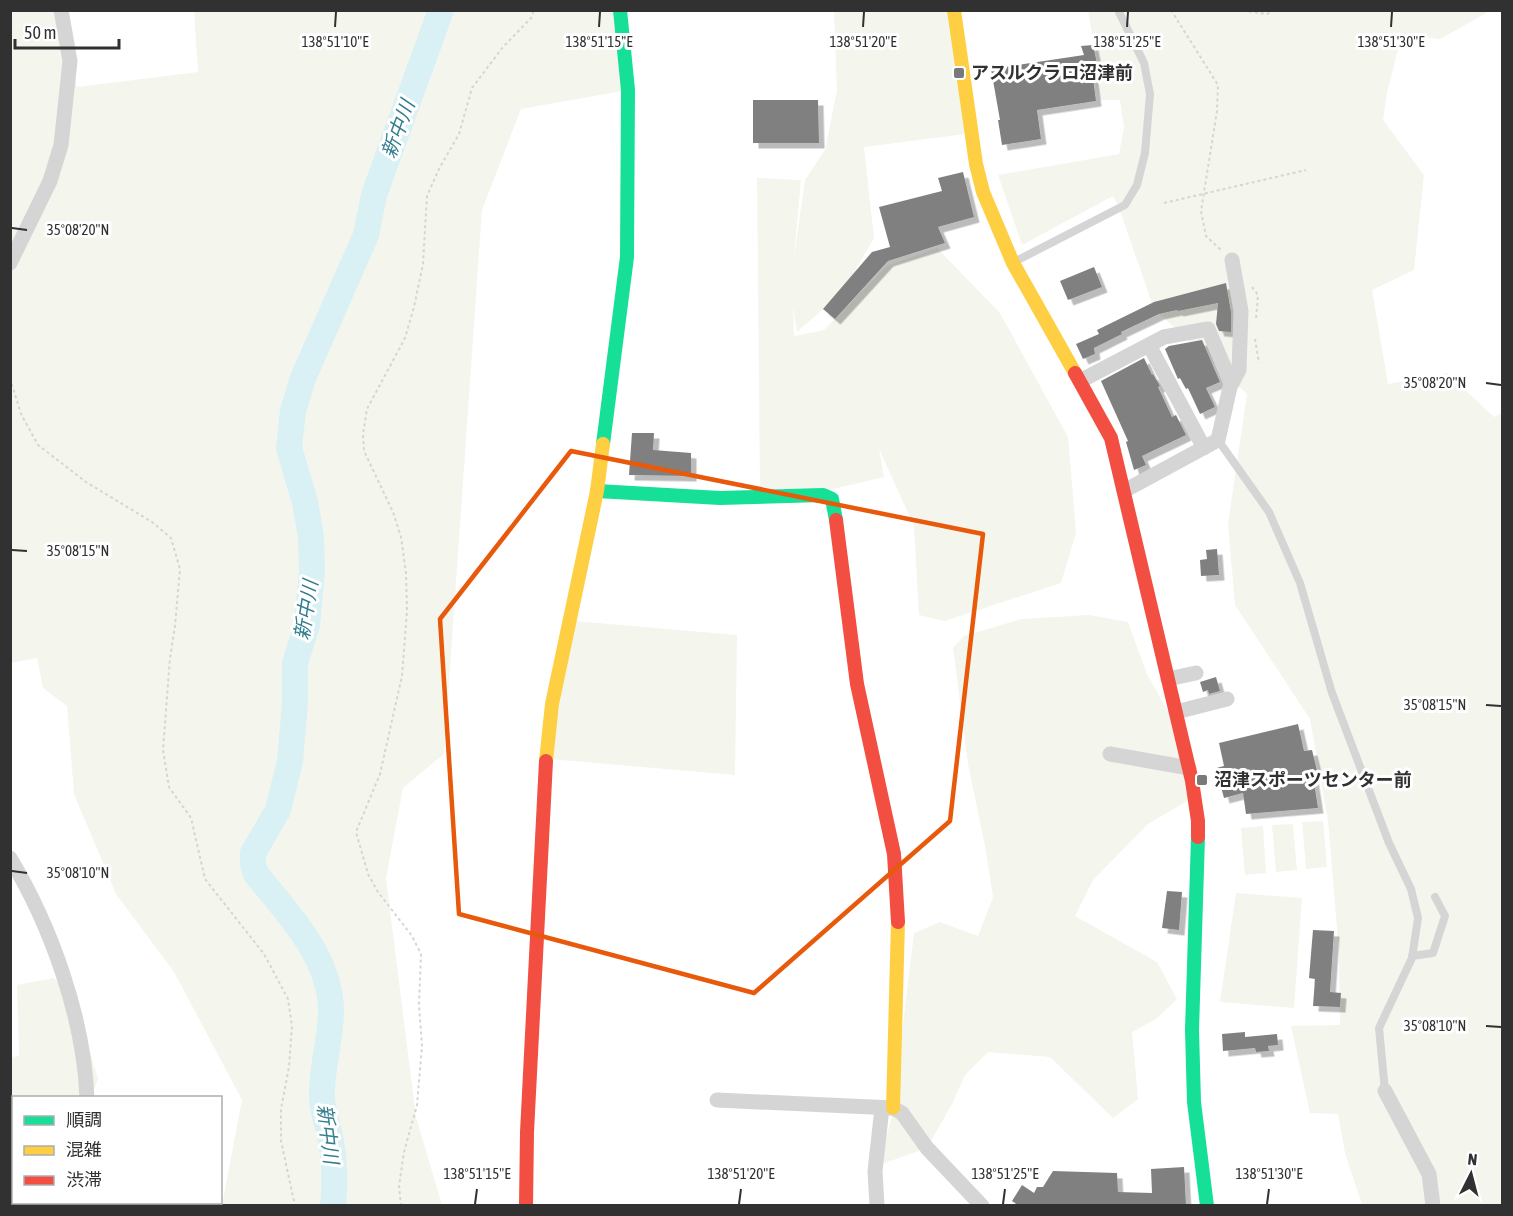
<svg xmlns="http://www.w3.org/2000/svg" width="1513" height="1216" viewBox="0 0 1513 1216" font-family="'Asap Condensed','Noto Sans JP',sans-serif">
<defs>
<filter id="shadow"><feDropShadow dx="5.5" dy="5.5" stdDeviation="0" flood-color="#0004"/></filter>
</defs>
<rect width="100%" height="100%" fill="#fff"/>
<path fill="#f4f6ed" d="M11 11H58L77 87 198 72 194 11H625L628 90 521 109 482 210 444 754 403 788 386 878 416 1117 442 1205H222L242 1100 174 972 116 894 74 794 67 706 43 688 37 658 11 663Z
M834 11H948L965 134 864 147 874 238 842 293 797 332 793 306 794 336 824 330 887 266 937 248 1000 313 1068 437 1076 533 1061 583 945 621 919 615 914 526 879 449 884 477 803 496 760 486 757 178 801 180 794 257 805 180 825 150 837 90Z
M1088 11H1490L1440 39 1402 35 1387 92 1383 120 1424 175 1414 270 1372 290 1388 384 1447 373 1494 417 1502 413V1205H1362L1345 1153 1338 1114 1310 1113 1291 1026 1340 1025 1339 953 1328 821 1310 719 1235 605 1228 524 1247 394 1154 309 1119 208 1113 196 1022 245 998 175 1119 154 1124 127 1120 100H1100L1092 70 1098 68Z
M1089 615 1128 622 1147 674 1182 737 1189 800 1148 824 1093 880 1075 916 1157 962 1177 999 1156 1019 1132 1032 1138 1099 1113 1118 1050 1057 988 1052 965 1075 952 1104 927 1148 879 1165 892 1116 914 933 940 922 978 936 993 897 985 846 968 764 953 648 964 636 1021 619Z
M574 621 737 635 735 775 550 759Z
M1323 821 1327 867 1306 869 1302 822Z
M1293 824 1297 870 1276 872 1272 825Z
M1263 826 1266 873 1245 875 1241 828Z
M1236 893 1302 898 1294 1008 1220 1002Z
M54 978 75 1001 98 1079 91 1097 14 1098 13 1149 11 1151V1057L19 1056 17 985Z"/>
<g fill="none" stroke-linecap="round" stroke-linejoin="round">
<path stroke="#d9f0f4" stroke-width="26" d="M333 1206C335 1185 335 1162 331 1142 329 1127 322 1112 322 1097 321 1068 331 1040 331 1011 331 957 288 914 256 874L253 864V853L278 810 290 761 295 703V663L307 625 312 572 311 537 305 502 289 448 293 411 303 378 366 235 374 195 441 10"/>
</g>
<path fill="#808080" filter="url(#shadow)" d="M1093 45 1098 68 1092 70 1096 101 1037 110 1041 139 1002 145 998 120H1000L991 69 1084 55 1081 46Z
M753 100H818L819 143H753Z
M963 172 974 217 938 227 945 243 888 261 835 319 823 309 872 252 890 247 879 207 942 191 938 178Z
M1094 267 1102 287 1068 300 1060 281Z
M1226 283 1231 312V332L1219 331 1216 324 1218 303 1178 311 1177 310 1159 314 1121 332 1122 334 1094 348 1095 354 1083 359 1076 344 1099 334 1097 330 1154 302Z
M1202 340 1220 382 1206 388 1215 407 1200 414 1188 388 1186 389 1180 378 1178 379 1165 349 1169 346Z
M1144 358 1152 375 1153 374 1160 386 1158 387 1172 417 1176 415 1186 435 1142 456 1146 465 1134 470 1126 442 1128 441 1101 381Z
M632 433H654L653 450 691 453V476L629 475Z
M1217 549 1219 575 1201 576 1200 560 1207 559 1206 550Z
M1216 677 1220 691 1209 694 1208 690 1203 692 1200 682Z
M1298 724 1304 751 1312 750 1318 775 1313 776 1318 808 1246 814 1243 793 1224 798 1216 768 1224 766 1219 743Z
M1167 891 1182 892 1179 930 1162 928Z
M1313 930 1334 931 1330 992 1341 993 1340 1007 1313 1006 1315 979 1309 978Z
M1245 1032V1037L1277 1034 1278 1045 1268 1046 1269 1051 1256 1052 1255 1048 1223 1051 1222 1034Z
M1184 1167 1186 1206H1019L1012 1201 1022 1185 1034 1193 1037 1187H1043L1053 1171 1117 1173 1118 1192 1152 1193 1151 1169Z"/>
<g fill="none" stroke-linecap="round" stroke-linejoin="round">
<path stroke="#d5d5d5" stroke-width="2" stroke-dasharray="3 3" stroke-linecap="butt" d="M1171 10 1218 85 1217 111 1201 211 1206 236 1222 251
M1237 10 1267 14 1276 10
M1252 287 1258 295 1256 319
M1255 339 1259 363
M10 378 21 414 38 445 86 482 152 522 171 538 180 569 175 626 170 658 163 750 169 787 191 818 205 879 264 954 288 999 292 1026 289 1067 281 1109V1141L295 1206
M401 1206 399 1186 404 1152 417 1105 422 1046 419 1005 421 954 412 936 378 892 368 874 356 832 380 774 402 676 407 611 406 573 401 537 393 512 364 451 363 434 367 409 405 338 414 307 423 264 427 196 439 169 459 134 472 88 503 47 531 18 534 10"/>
<path stroke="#d5d5d5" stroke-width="8" d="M1014 262 1125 205 1137 185 1145 153 1150 94 1144 63 1118 10
M1218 440 1269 512 1300 583 1332 693 1389 843 1411 889 1418 918 1412 958 1379 1028 1385 1091
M1412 956 1433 953 1445 916 1435 897"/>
<path stroke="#d5d5d5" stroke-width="15" d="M10 263 50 181 61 145 70 61 61 10
M1149 345 1204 448
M1080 381 1164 337 1208 329 1231 383
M1124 491 1218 440 1230 387 1239 370 1241 311 1232 260
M1168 679 1196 673
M1176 712 1227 699
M1110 754 1189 768
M10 858C51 926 84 1018 87 1098
M1385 1091 1429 1174 1433 1206
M717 1100 893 1108 902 1113 927 1148 982 1206
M97 1202V1206
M877 1206 875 1171 882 1108"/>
<path stroke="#16e098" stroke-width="14" d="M603 444 627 257 628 90 620 10
M597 491 720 498 823 495 832 499 836 520
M1198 837 1192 1030 1194 1102 1207 1206"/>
<path stroke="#ffcf43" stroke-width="14" d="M954 10 976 164 983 192 1013 263 1075 373
M546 761 552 704 597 491 603 444
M893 1108 898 922"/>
<path stroke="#f24e42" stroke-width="14" d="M1075 373 1111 438 1192 781 1198 821V837
M836 520 857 684 894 854 898 922
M526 1206 527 1132 546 761"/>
<path stroke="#d5d5d5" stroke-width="2" stroke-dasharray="3 3" stroke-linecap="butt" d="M1164 203 1306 170"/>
</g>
<path fill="none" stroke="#e8590c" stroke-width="4.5" stroke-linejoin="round" d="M571 451 983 534 950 821 754 993 459 914 440 619Z"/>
<path fill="none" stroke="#313131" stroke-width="2" d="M335 27 336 12M599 27 600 12M863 27 864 12M1127 27 1128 12M1391 27 1392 12M12 228 27 230M1486 383 1501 385M12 550 27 551M1486 705 1501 706M12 871 27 873M1486 1026 1501 1027M475 1204 477 1189M739 1204 741 1189M1003 1204 1005 1189M1267 1204 1269 1189"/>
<g fill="#797979" stroke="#fff" stroke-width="2">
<rect x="953" y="67" width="12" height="12" rx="3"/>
<rect x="1196" y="774" width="12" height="12" rx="3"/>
</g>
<g text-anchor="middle" stroke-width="6" stroke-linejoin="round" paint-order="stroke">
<g font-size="18" font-weight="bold" fill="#313131" stroke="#fff" text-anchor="start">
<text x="971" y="79">アスルクラロ沼津前</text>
<text x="1214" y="786">沼津スポーツセンター前</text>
</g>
<g font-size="20" font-style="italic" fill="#327e8e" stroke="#fff">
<text transform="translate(398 129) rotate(-70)" y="7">新中川</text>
<text transform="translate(306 610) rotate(-81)" y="7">新中川</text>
<text transform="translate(328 1134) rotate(83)" y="7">新中川</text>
</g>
</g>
<g font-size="15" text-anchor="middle" fill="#313131" stroke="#fff" stroke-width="6" stroke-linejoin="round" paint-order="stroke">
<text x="335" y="47">138°51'10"E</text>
<text x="599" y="47">138°51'15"E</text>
<text x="863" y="47">138°51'20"E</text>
<text x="1127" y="47">138°51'25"E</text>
<text x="1391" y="47">138°51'30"E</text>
<text x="78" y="235">35°08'20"N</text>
<text x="1435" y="388">35°08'20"N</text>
<text x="78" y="556">35°08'15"N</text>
<text x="1435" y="710">35°08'15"N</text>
<text x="78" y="878">35°08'10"N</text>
<text x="1435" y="1031">35°08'10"N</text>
<text x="477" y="1179">138°51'15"E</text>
<text x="741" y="1179">138°51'20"E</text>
<text x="1005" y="1179">138°51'25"E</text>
<text x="1269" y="1179">138°51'30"E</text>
</g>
<rect width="1513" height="1216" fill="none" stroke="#313131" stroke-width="24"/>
<rect x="12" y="1096" width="210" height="108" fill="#ffffff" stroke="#adadad" stroke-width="1.5"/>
<rect x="24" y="1116" width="30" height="9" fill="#16e098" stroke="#adadad" stroke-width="1.5"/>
<text x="66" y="1126" font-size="18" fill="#313131">順調</text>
<rect x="24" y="1146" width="30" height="9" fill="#ffcf43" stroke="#adadad" stroke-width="1.5"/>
<text x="66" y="1156" font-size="18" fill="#313131">混雑</text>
<rect x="24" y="1176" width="30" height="9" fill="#f24e42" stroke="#adadad" stroke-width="1.5"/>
<text x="66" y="1186" font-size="18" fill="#313131">渋滞</text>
<g transform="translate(1471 1174) rotate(6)" stroke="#ffffff" stroke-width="4.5" paint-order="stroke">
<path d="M0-4.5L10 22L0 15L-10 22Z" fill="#313131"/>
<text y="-9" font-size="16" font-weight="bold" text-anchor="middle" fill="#313131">N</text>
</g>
<path d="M15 39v9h104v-9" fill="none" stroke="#313131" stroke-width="3"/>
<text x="24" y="39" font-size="18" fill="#313131" stroke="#ffffff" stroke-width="4.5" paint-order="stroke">50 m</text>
</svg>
